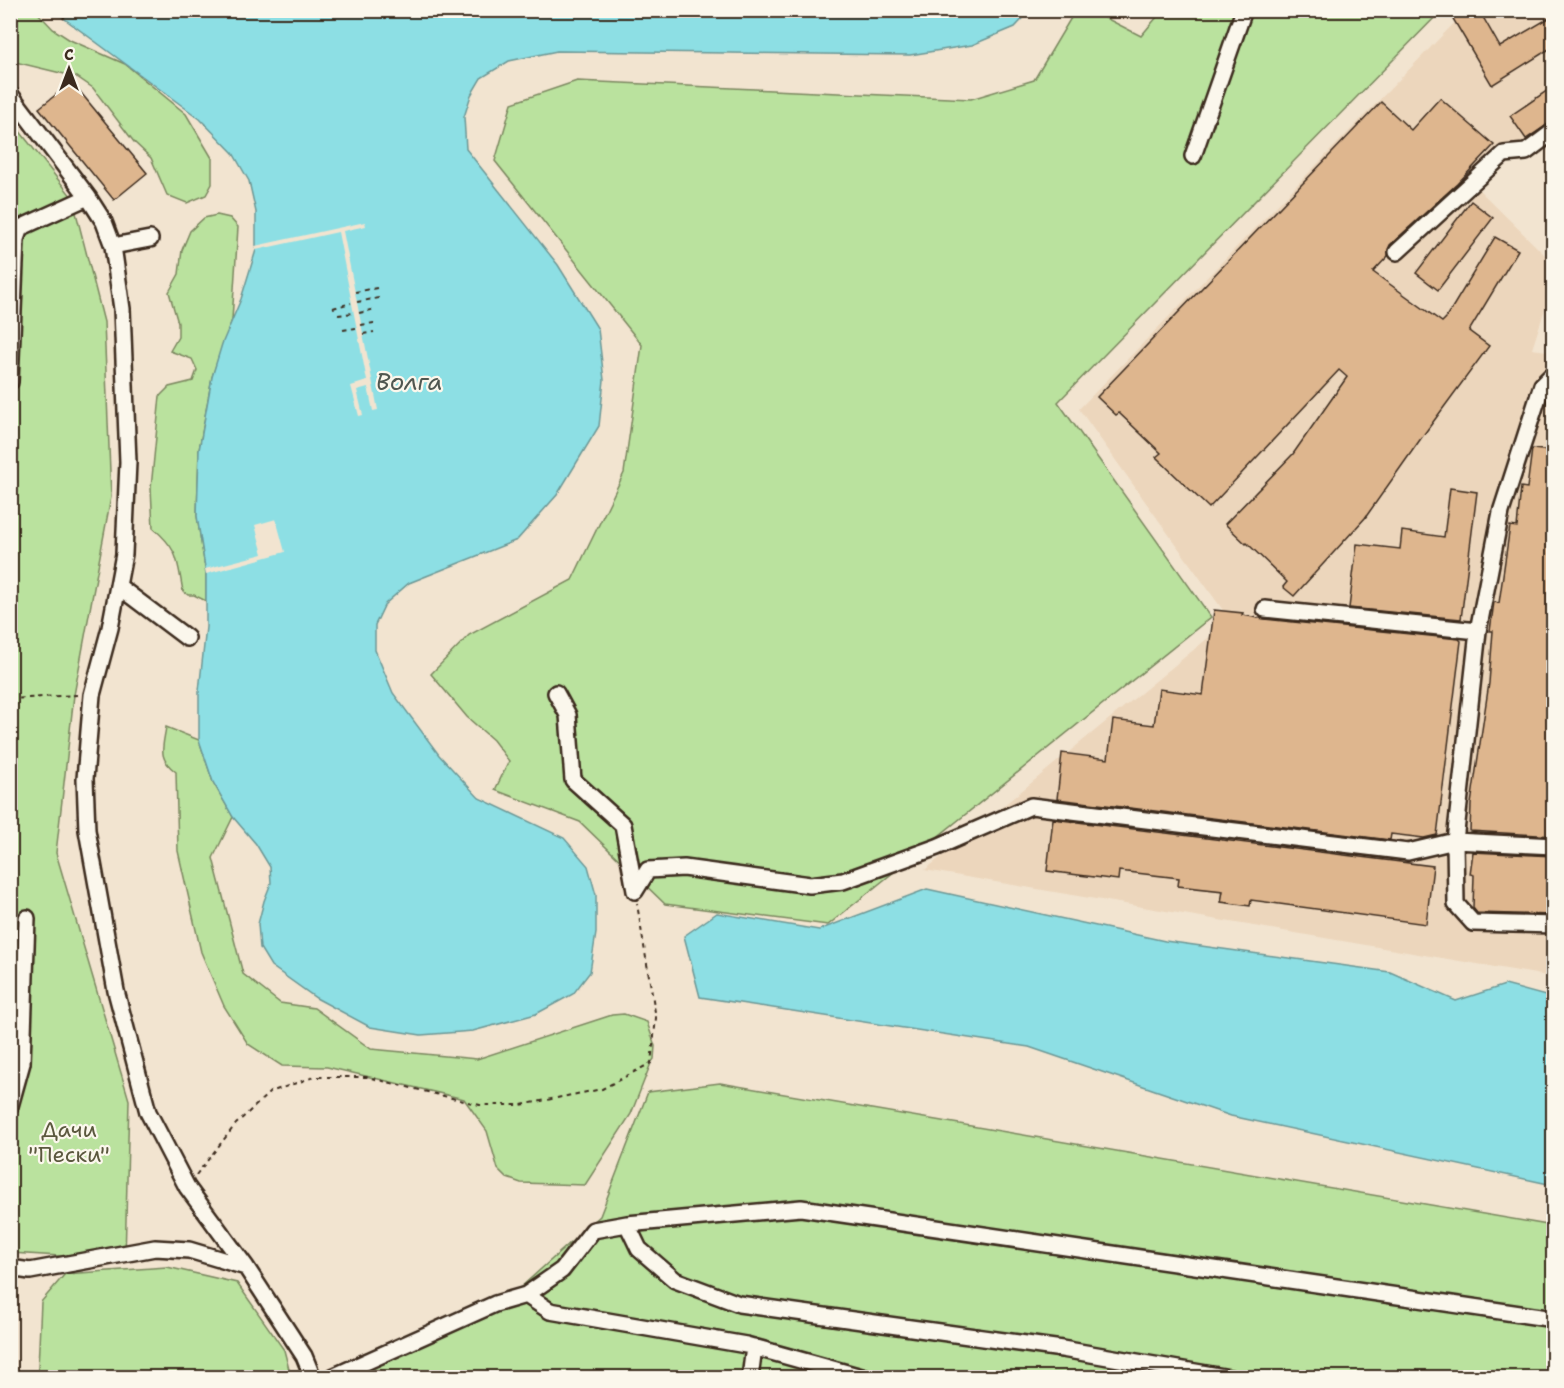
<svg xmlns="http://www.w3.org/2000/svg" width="1564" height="1388" viewBox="0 0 1564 1388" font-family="'Shantell Sans',sans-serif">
<rect width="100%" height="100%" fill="#f2e4d0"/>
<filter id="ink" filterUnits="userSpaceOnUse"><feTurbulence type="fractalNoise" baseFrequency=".0167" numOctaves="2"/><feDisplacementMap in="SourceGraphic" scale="12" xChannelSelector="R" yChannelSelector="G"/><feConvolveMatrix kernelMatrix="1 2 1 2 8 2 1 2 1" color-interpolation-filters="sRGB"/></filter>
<g filter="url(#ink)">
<path fill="#ecd6bc" d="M1466 11H1553V124L1473 184 1553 263V284L1532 349 1554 352 1553 977 925 870 1230 620 1079 409Z"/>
<path fill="#bae29e" stroke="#7a865e" stroke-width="1.5" d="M35 10 53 29 70 40 125 64 186 114 212 158V184L206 195 187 203 167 195 151 158 134 142 93 88 77 77 11 61V11Z
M1075 11H1092L1141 36 1162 11H1441L1058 402 1211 617 828 925 665 904 580 822 495 790 509 761 493 740 467 717 431 674 469 635 572 580 624 473 642 345 495 161 512 103 577 81 971 99 1034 80Z
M10 119 72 197 104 322 111 497 74 695 56 853 129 1100 125 1260 11 1253Z
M217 215 230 218 238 227 232 320 212 377 199 450 197 516 206 574V601L194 595H188L183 591C177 560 179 550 153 528L151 488 160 396 169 387 193 381 197 370 192 359 170 351 178 337V323L169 292 179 274 182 250 190 231 204 218Z
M166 727 199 740 213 782 233 817 213 858 243 974 280 1003 314 1008 371 1049 477 1059 612 1015 624 1014 647 1022 655 1046 654 1059 651 1063 631 1114 585 1185 521 1183 507 1178 498 1169 487 1131 464 1099 327 1067 282 1066 248 1044 224 1006 201 952 178 851 176 772C157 758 163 748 166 727Z
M720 1083 1553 1226V1377L342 1378V1372L521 1287 600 1216 648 1092Z
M167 1267 237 1283 284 1350 291 1377H41L38 1368 41 1302 65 1274Z"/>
<path fill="#8ddfe4" stroke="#6c9795" stroke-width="1.5" d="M54 11H1030L1015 27 972 45 910 55 557 51 509 61 481 78 471 95 464 117 466 149 558 265 598 329 604 380 599 426 557 495 517 540 409 583 385 604 375 625V650L393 693 439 755 479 798 564 838 588 866 596 895V933L590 972 573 994 536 1014 473 1031 421 1035 370 1027 316 998 271 966 260 948 258 924 264 901 271 883 270 867 256 844 233 817 213 782 199 740V691L206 627V574L197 516 199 450 212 377 222 344 241 299 256 250V212L249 181 233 153 200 119Z
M927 889 1165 941 1390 972 1456 1001 1505 985 1553 998V1185L1231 1116 1029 1047 700 997 684 936 717 913 819 930Z"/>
<path fill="#f2e4d0" d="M365 222 366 226 343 231 378 410 373 411 368 387 357 390 363 415 359 416 351 386 367 381 338 232 256 250 255 246Z
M276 519 285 552 206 574 205 569 263 554 255 525Z"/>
<path fill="#deb68e" stroke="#3b2a1e" stroke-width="1.5" d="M1463 10H1479L1500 47 1554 15V46L1492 85 1452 17Z
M72 82 147 173 114 200 39 108Z
M1554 86V120L1526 139 1510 116Z
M1440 98 1494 145 1457 184 1390 245 1388 250V256L1373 272 1442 322 1446 318 1495 237 1518 250 1469 331 1489 346 1422 437 1365 518 1294 596 1283 587 1287 582 1247 543 1246 544 1225 524 1293 454 1347 377 1339 370 1209 508 1156 457 1161 453 1119 413 1116 415 1097 397 1381 102 1411 130Z
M1471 201 1493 218 1438 290 1416 273Z
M1532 449 1554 451V836L1470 831 1471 804 1489 683 1493 631H1490L1494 602 1499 603 1510 526 1517 527 1521 487 1527 488Z
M1450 488 1477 492 1461 619 1349 608 1357 544 1400 549 1402 531 1444 537Z
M1214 610 1243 613 1242 615 1264 619 1459 639 1461 641 1437 835 1424 838 1391 834 1390 840 1057 799 1062 753 1108 759 1113 720 1154 725 1159 689 1203 695Z
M1053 819 1433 866 1426 924 1251 900 1250 906 1221 902 1223 891 1178 886 1179 878 1119 871 1118 880 1047 871Z
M1473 852 1554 856V915L1477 913 1473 908 1474 875 1470 874Z"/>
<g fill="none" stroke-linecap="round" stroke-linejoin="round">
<g stroke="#3b2a1e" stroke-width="20">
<path id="minor" d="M10 94 88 197 104 222 113 246 122 309 128 462 124 554 110 628 92 695 85 779 87 830 116 991 148 1112 187 1187 246 1267 304 1356 313 1378
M1193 156 1244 10
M113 246 150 239
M1397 252 1504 154 1526 152 1554 131
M1554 373 1542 385 1501 512 1478 631 1455 841 1456 904 1473 923 1554 925
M10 382 16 239 20 228 88 197
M118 586 187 638
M1265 609 1478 631
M556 693 568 715 573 780 623 825 635 891
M635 891 648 870 684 868 810 885 843 881 937 847 1031 806 1408 852 1455 841 1554 846
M10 1106 22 1063 27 918
M627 1224 639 1249 675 1280 739 1304 1062 1349 1230 1378
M10 1268 30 1271 155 1248 189 1250 246 1267
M526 1295 550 1311 746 1345 865 1378
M330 1378 495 1304 526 1295 562 1270 593 1230 627 1224 801 1208 1554 1319
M750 1378 754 1347"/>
</g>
<path stroke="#3b2a1e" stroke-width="2" stroke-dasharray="4.5 4.5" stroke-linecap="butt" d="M63 19 68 10
M355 292 377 288
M357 302 379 298
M333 308 351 303
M359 313 375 309
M338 315 353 313
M361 325 374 323
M343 330 356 328
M363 334 374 332
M10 699 77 695
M196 1175 236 1124 270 1092 314 1077H367L480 1105H521L602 1089 651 1063 656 1018 637 904"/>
<use href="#minor" stroke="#fbf7ec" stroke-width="15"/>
</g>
</g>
<g text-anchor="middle" stroke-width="4.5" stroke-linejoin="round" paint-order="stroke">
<g font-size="22" fill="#5b583e" stroke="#fbf7ec">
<text x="69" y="1137">Дачи<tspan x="69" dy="25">"Пески"</tspan></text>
</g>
<g font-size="24" font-style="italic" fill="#505750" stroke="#fbf7ec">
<text x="409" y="390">Волга</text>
</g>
</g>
<rect width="1564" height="1388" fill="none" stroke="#fbf7ec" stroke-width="36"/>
<rect x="18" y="18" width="1528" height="1352" fill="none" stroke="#3b2a1e" stroke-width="2" filter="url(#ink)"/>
<g transform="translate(69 69)" stroke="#fbf7ec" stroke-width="4.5" paint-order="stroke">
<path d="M0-4.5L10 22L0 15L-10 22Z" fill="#3b2a1e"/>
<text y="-9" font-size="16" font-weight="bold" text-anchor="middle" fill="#3b2a1e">С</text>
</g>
</svg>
